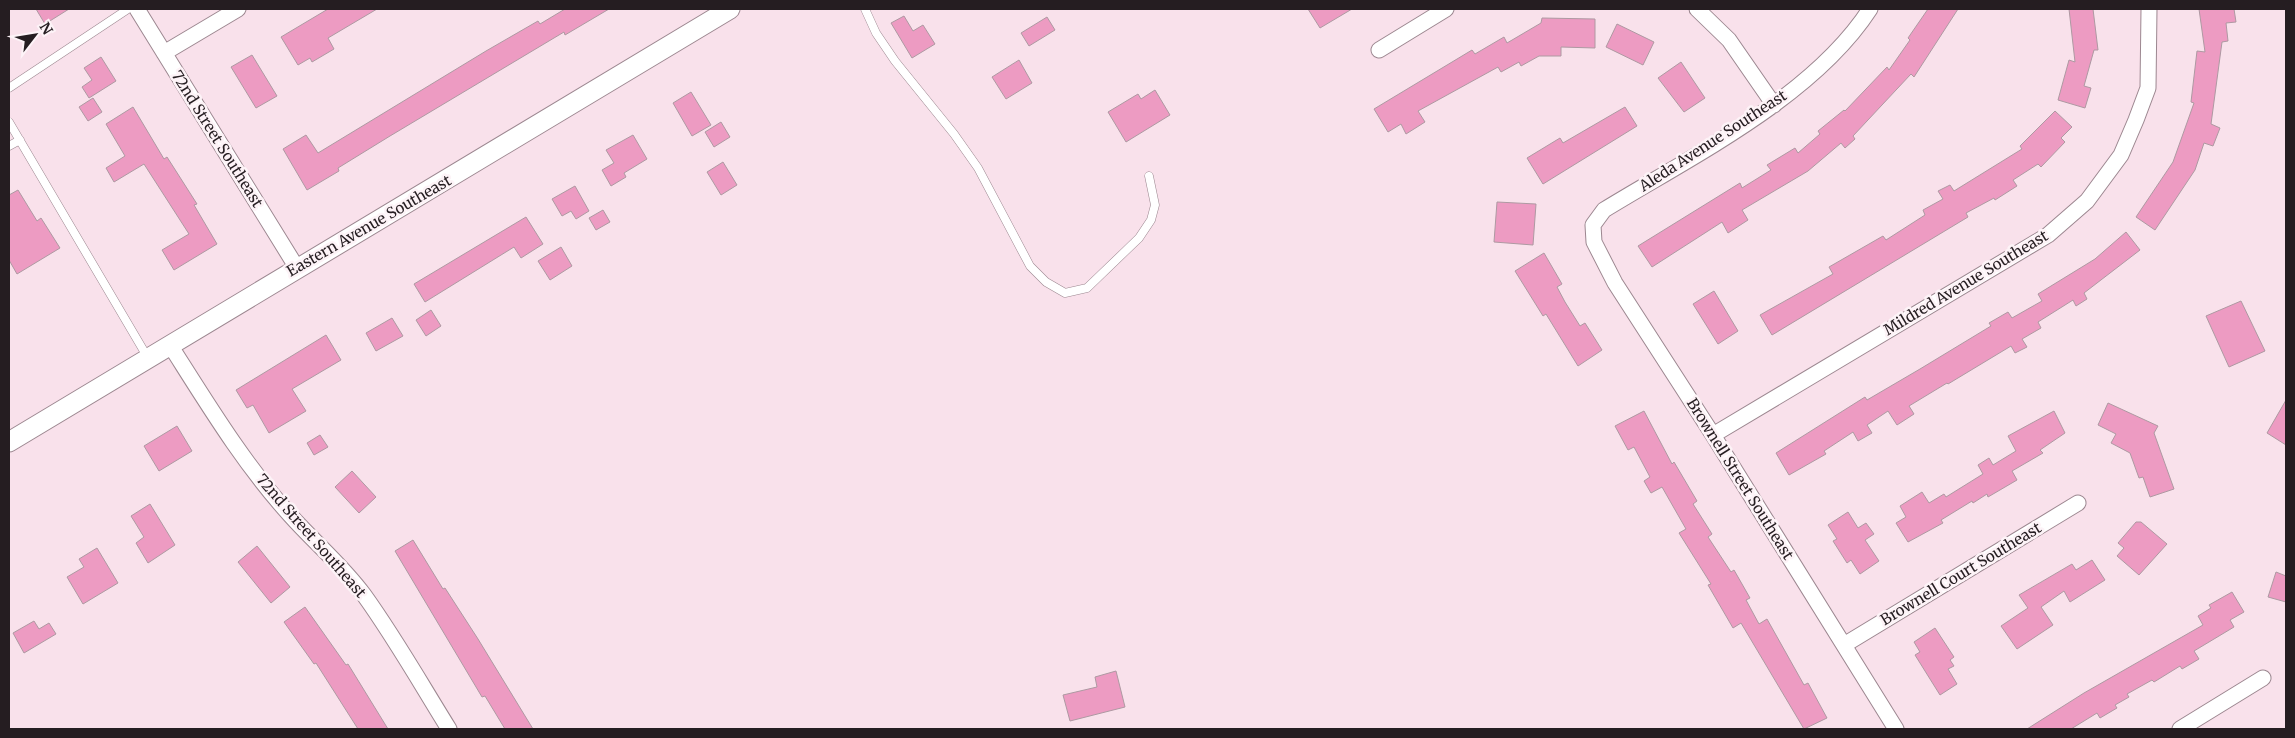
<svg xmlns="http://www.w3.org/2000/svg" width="2295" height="738" viewBox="0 0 2295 738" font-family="Merriweather,serif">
<rect width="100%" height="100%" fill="#f9e1eb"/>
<path fill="#ed9bc2" stroke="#ae99a2" d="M36 9H69L45 24Z
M328 9H377L328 38 334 49 312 62 310 58 298 65 281 37Z
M565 9H609L565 35 564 32 390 136 338 168 339 171 307 190 283 149 306 135 318 153 486 51 538 21 540 24Z
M1308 9H1352L1320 28Z
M1928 9H1958L1914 77 1911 74 1853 136 1855 139 1845 148 1841 143 1808 171 1742 210 1748 220 1728 233 1722 222 1652 267 1638 246 1740 183 1742 188 1771 170 1767 165 1795 148 1798 153 1820 134 1818 131 1844 110 1845 111 1887 67 1889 70 1910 40 1908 38Z
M2069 9H2093L2098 50H2094L2084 86 2091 88 2085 108 2058 100 2069 60 2075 62Z
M2199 9H2234L2236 22 2226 23 2228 41 2222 42 2211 124 2220 128 2213 146 2204 143 2195 170 2155 230 2136 217 2173 162 2194 103 2191 102 2197 51 2205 52Z
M904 16 913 31 923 25 935 44 912 58 891 23Z
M1047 17 1055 30 1029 46 1021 33Z
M1542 18 1595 19V48L1561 47V56H1539L1521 66 1519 62 1501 72 1498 67 1418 111 1425 122 1406 134 1401 124 1388 132 1374 109 1472 50 1475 54 1504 37 1507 43 1541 23Z
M1617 24 1654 42 1643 65 1606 47Z
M252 55 277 96 256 108 231 67Z
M101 57 116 81 89 98 82 87 92 80 84 68Z
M1019 60 1032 83 1006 99 992 77Z
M1681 62 1705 98 1684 112 1658 78Z
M1155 90 1170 115 1126 142 1108 112 1138 94 1141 99Z
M691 92 711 125 692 136 673 103Z
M93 98 102 112 88 121 79 107Z
M133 107 164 159 167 157 197 204 194 205 217 244 174 270 162 250 189 234 144 164 114 182 106 168 125 156 106 124Z
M1625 107 1637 126 1543 184 1527 158 1560 138 1563 143Z
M2055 111 2072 127 2061 138 2065 142 2041 167 2038 164 2013 180 2017 186 1995 200 1994 198 1966 213 1968 217 1772 335 1760 315 1833 274 1829 267 1883 236 1886 240 1925 215 1923 210 1943 199 1938 191 1950 185 1954 191 2022 149 2020 146Z
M721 122 730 137 714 147 705 132Z
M633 135 647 159 624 173 626 177 611 186 602 170 614 163 606 150Z
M723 162 737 185 721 195 707 172Z
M575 186 589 211 576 219 571 211 562 216 552 199Z
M18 190 37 221 41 218 60 248 17 274 9 260V195Z
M1497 202 1536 204 1533 245 1494 242Z
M603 210 610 222 596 230 589 218Z
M526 217 543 244 521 258 514 247 425 302 414 284Z
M2126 232 2140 250 2084 293 2087 299 2076 306 2073 300 2038 322 2041 328 2022 339 2027 347 2015 353 2011 346 1948 384 1947 383 1909 406 1914 414 1897 425 1888 411 1867 425 1872 433 1858 441 1853 432 1824 451 1826 454 1789 475 1776 453 1865 397 1867 400 1920 369 1991 326 1989 323 2008 312 2012 318 2042 301 2038 294 2095 259Z
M561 247 572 266 550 280 538 261Z
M1544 253 1562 284 1557 287 1565 302 1580 326 1585 323 1602 350 1578 366 1546 314 1543 316 1515 271Z
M1714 291 1738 331 1718 344 1693 304Z
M2241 301 2265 351 2229 367 2206 316Z
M431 310 441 326 426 336 416 320Z
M392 318 403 336 376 351 366 333Z
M326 335 341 360 292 389 306 411 269 433 253 405 247 408 236 390Z
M2286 400V445L2267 433Z
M2108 403 2158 426 2154 433 2174 489 2150 497 2143 477 2139 478 2130 453 2111 443 2116 434 2098 425Z
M1644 411 1672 464 1674 462 1697 501 1693 504 1712 534 1708 537 1731 572 1734 570 1750 598 1746 600 1759 624 1767 619 1804 685 1808 683 1827 718 1804 729 1741 623 1733 628 1708 585 1711 584 1679 533 1686 529 1662 487 1651 493 1644 481 1650 477 1634 447 1628 450 1615 426Z
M2054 411 2065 433 2040 450 2043 453 2012 471 2017 480 1988 497 1987 494 1973 503 1972 501 1941 520 1943 523 1908 542 1896 523 1906 517 1900 506 1922 492 1929 503 1944 494 1946 497 1983 474 1978 465 1989 458 1993 465 2016 451 2008 436Z
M177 426 192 451 159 471 144 446Z
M320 435 328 447 314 455 307 443Z
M352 471 376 497 359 513 335 487Z
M150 504 175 545 148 563 136 543 144 537 131 516Z
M1848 512 1858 528 1866 523 1874 534 1865 540 1879 561 1860 574 1851 560 1847 563 1833 541 1837 539 1828 525Z
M2136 522H2141L2167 544 2139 575 2117 556 2124 548 2118 543Z
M413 540 443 589 445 588 478 639 533 729H505L485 696 482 697 395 551Z
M257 546 290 587 271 603 238 562Z
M97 548 118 583 83 604 67 577 84 567 79 559Z
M2092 560 2105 580 2070 602 2064 591 2041 607 2053 625 2017 649 2001 626 2028 608 2019 595 2072 564 2076 570Z
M2276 572 2286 576V602L2268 597Z
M2232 592 2244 612 2230 620 2234 627 2194 651 2199 659 2182 669 2180 666 2154 682 2152 680 2127 694 2129 697 2115 705 2117 708 2100 718 2097 713 2071 729H2027L2084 693 2203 625 2198 616 2211 608 2209 605Z
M305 607 346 665 348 664 388 729H358L316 663 314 664 284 622Z
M34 621 39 629 49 623 56 634 24 653 13 633Z
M1935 628 1954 657 1950 660 1954 666 1948 669 1957 684 1940 695 1915 655 1920 652 1914 642Z
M1116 671 1125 707 1070 721 1063 695 1097 687 1095 677Z"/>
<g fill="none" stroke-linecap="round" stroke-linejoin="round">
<g stroke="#9c8790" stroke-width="9">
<path id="service" d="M865 9 876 33 895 61 954 134 978 168 1030 266 1046 282 1065 293 1087 288 1139 238 1151 220 1155 205 1149 176
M9 88 128 9
M9 122 148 358
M9 146 20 140"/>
</g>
<g stroke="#9c8790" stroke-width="17">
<path id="minor" d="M137 9 297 268
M1697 9 1729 40 1774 105
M1870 9C1813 97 1692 156 1604 210L1593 225 1594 242 1615 283 1713 435 1896 729
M1379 50 1446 9
M164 53 238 9
M170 345C207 403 243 463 290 515 314 542 342 565 364 595 395 638 421 684 449 729
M1713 435 2048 235 2087 201 2121 155 2136 120 2148 88 2149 9
M1844 645 2078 503
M2180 729 2263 678"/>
</g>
<g stroke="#9c8790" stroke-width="21">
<path id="tertiary" d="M9 442 730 9"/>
</g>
<use href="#service" stroke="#fff" stroke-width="8"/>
<use href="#minor" stroke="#fff" stroke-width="15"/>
<use href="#tertiary" stroke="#fff" stroke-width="19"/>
</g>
<g text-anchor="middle" stroke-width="5" stroke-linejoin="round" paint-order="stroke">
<g font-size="15" fill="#251d21" stroke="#fdf3f7">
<text transform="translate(217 139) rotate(58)" y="5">72nd Street Southeast</text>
<text transform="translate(1713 141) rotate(-33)" y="5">Aleda Avenue Southeast</text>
<text transform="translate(369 226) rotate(-30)" y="5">Eastern Avenue Southeast</text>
<text transform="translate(1966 283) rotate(-31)" y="5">Mildred Avenue Southeast</text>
<text transform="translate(1740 479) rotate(58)" y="5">Brownell Street Southeast</text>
<text transform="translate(311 536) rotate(49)" y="5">72nd Street Southeast</text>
<text transform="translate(1961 574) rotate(-31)" y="5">Brownell Court Southeast</text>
</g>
</g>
<rect width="2295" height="738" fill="none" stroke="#251d21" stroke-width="20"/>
<g transform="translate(35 35) rotate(59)" stroke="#fdf3f7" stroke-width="4" paint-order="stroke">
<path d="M0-4L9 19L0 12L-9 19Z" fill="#251d21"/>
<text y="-8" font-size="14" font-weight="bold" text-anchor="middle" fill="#251d21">N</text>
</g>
</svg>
